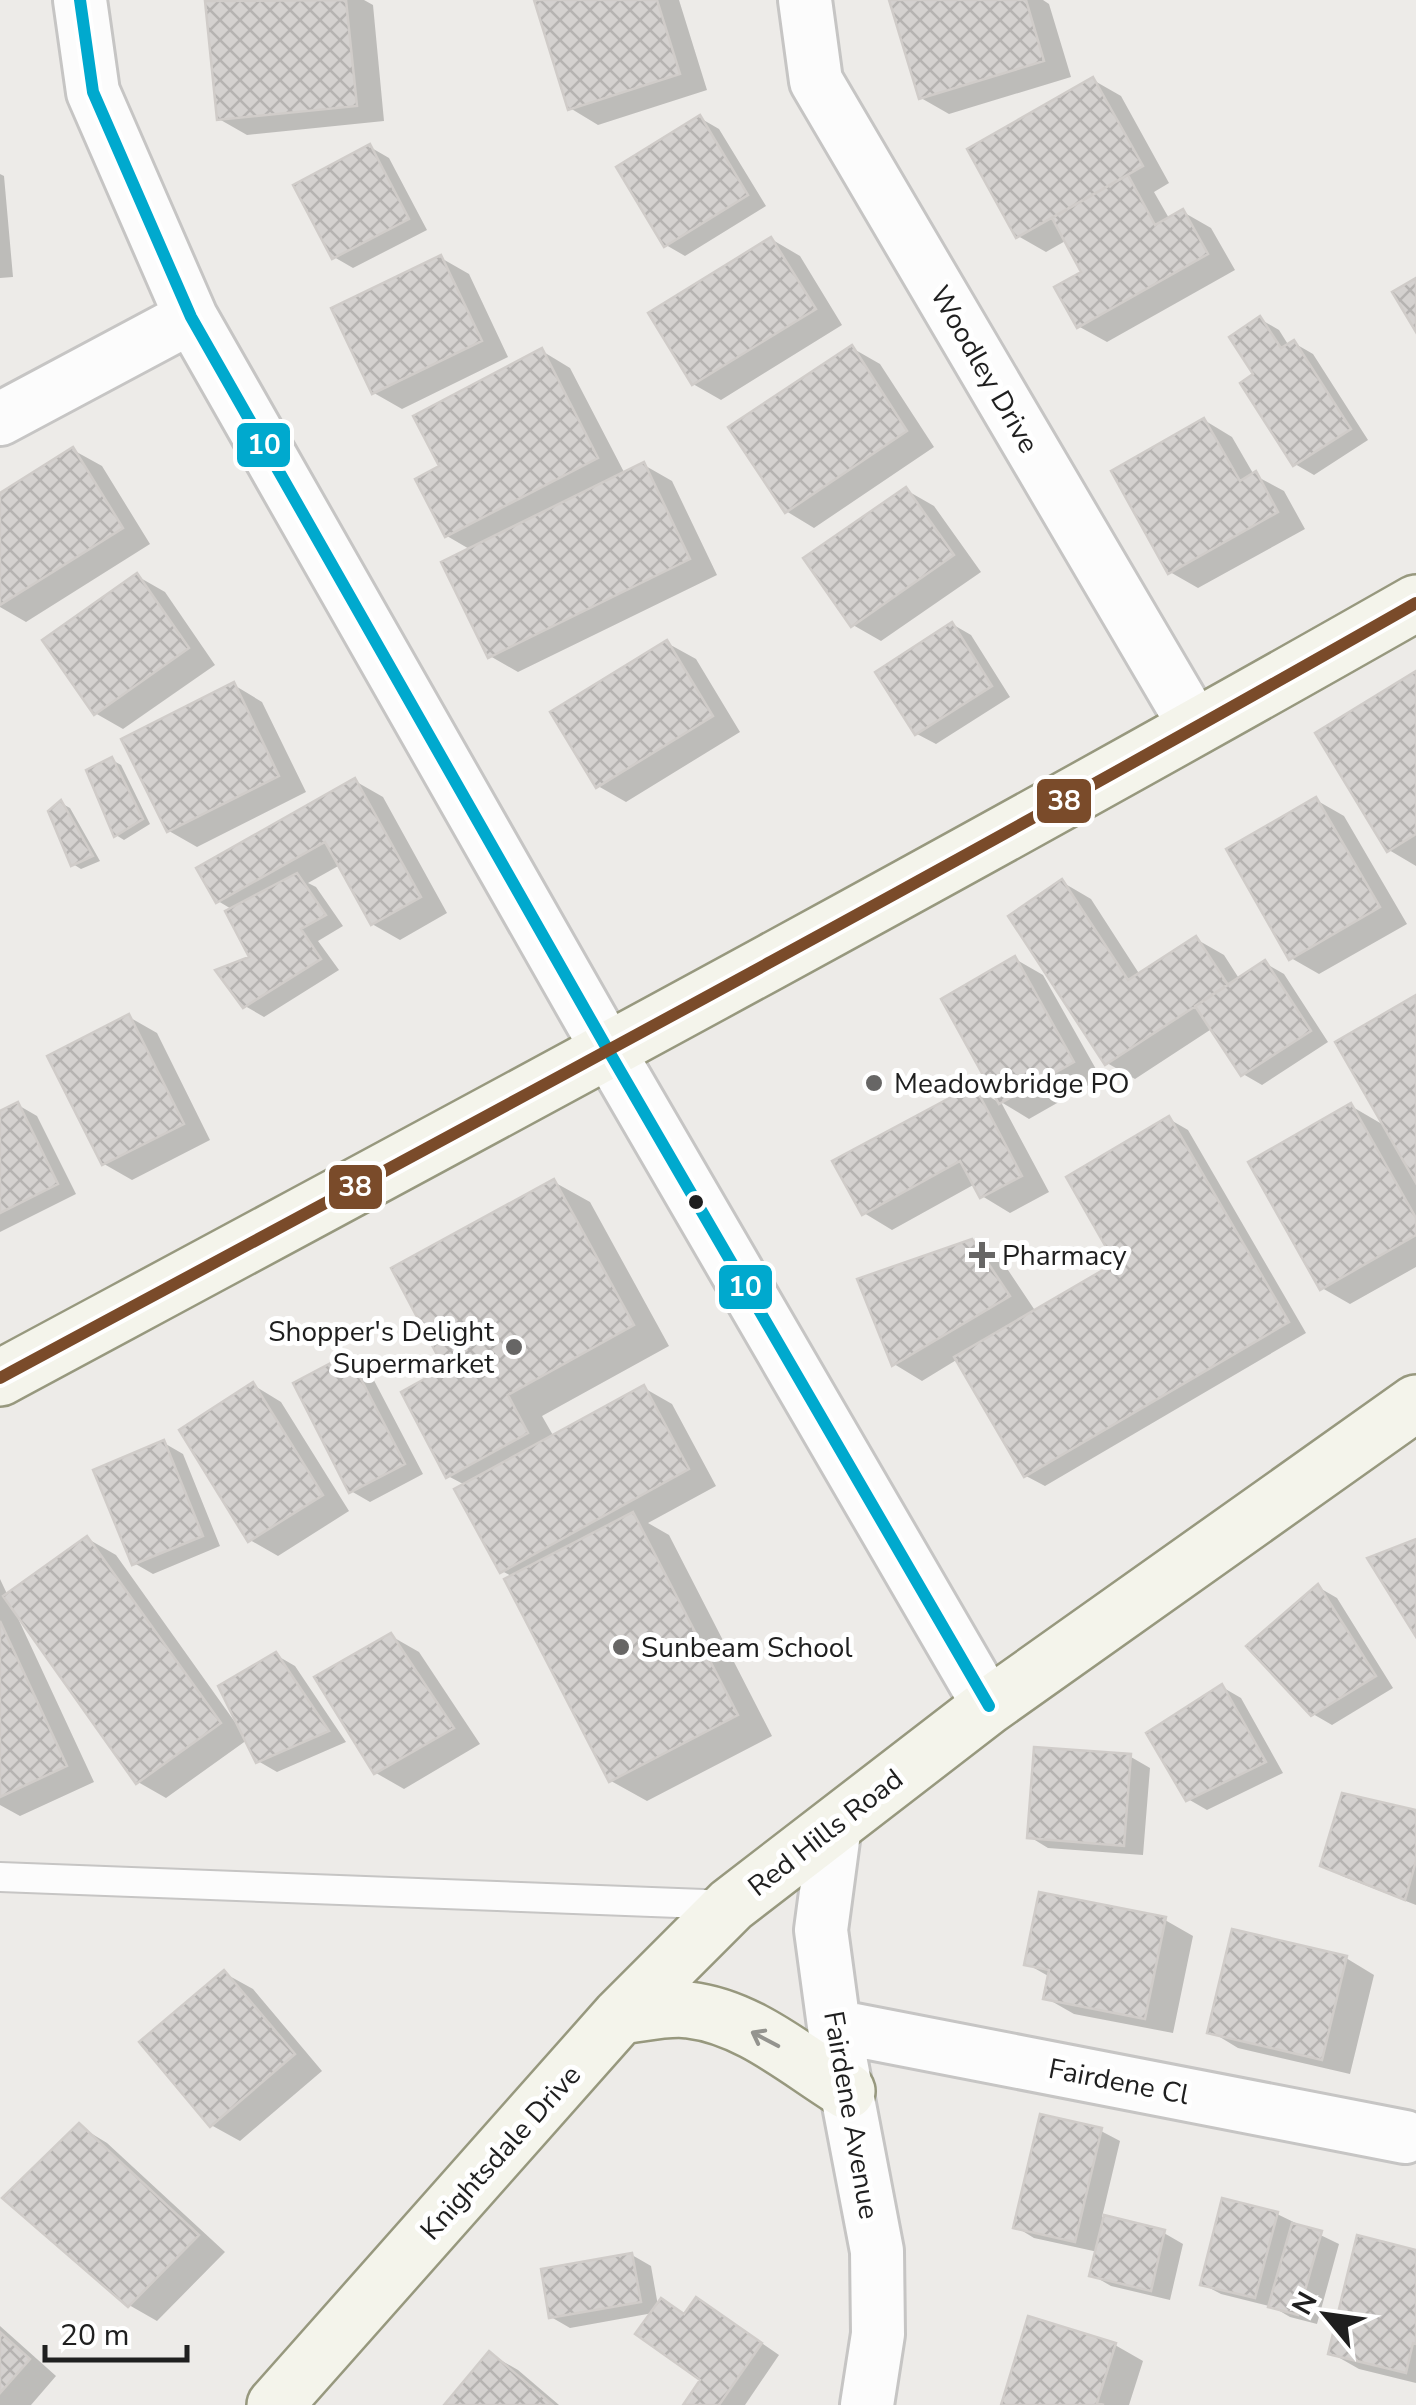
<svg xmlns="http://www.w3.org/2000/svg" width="1416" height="2405" viewBox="0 0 1416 2405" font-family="'Nunito Sans',sans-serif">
<defs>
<pattern id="building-cross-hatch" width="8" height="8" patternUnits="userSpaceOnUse" patternTransform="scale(2.5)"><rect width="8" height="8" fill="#d4d1cf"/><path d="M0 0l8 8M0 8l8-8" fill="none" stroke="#b6b3b1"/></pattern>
</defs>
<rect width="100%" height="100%" fill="#edebe8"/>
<path fill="#0003" d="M236 0H364L373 5 384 121 247 135 219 119 208 3Z
M543 0H679L707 90 598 125 570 108Z
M892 0H1043L1049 4 1071 77 949 114 921 98Z
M1093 80 1121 96 1169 183 1154 192 1170 220 1183 212 1211 228 1235 270 1107 342 1078 326 1085 273 1067 240 1046 252 1018 236Z
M700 118 719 129 766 206 685 256 666 245Z
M370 147 389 158 427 230 353 268 334 257Z
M0 174 4 176 13 277 0 278Z
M771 239 800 256 842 325 721 400 693 384Z
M441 258 469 274 508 357 402 409 374 393Z
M1260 319 1279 330 1289 346 1294 343 1313 354 1368 440 1314 475 1295 464 1256 375Z
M852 348 880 364 934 447 814 528 786 511Z
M542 351 570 368 625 474 644 465 672 481 717 575 518 672 490 656 471 550 447 536 443 468Z
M1204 420 1232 437 1254 475 1284 491 1305 529 1198 588 1170 572Z
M73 450 102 466 150 544 26 622 0 607V496Z
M906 490 934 506 981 572 881 641 853 625Z
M137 576 165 592 215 665 123 729 95 713Z
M952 624 971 635 1010 697 936 744 917 734Z
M667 643 696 659 740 732 626 802 598 786Z
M1416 674V866L1389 850Z
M234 685 262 702 306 792 197 847 169 831Z
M112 760 121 765 150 824 124 840 116 835Z
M355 781 383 797 447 913 400 940 372 924 340 865 308 883 316 887 343 926 318 941 339 970 264 1017 245 1006 252 959 233 910 218 901Z
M1316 800 1344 816 1407 924 1319 974 1291 958Z
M61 803 70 808 100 861 81 869 73 864Z
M1062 882 1091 899 1140 975 1196 939 1224 955 1240 980 1265 963 1284 974 1328 1042 1262 1085 1243 1074 1213 1028 1135 1079 1107 1063Z
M1015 959 1043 975 1101 1078 1029 1119 1001 1102Z
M1416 997V1267L1350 1304 1322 1288 1351 1106 1387 1127Z
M129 1017 157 1033 210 1140 132 1180 104 1164Z
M974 1088 1002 1104 1049 1192 1010 1213 982 1196 975 1184 892 1230 864 1213Z
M18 1105 37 1116 76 1194 0 1232V1114Z
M1169 1119 1188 1130 1306 1333 1045 1486 1026 1476 958 1359 922 1381 894 1364 972 1242 1000 1258 1036 1312 1118 1264Z
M554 1182 590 1202 669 1346 542 1416 554 1437 644 1388 672 1404 716 1486 648 1523 669 1535 772 1736 647 1801 611 1781 513 1577 502 1571 465 1485 448 1476 447 1369Z
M348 1356 367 1367 423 1474 370 1502 351 1491Z
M253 1385 281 1402 349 1511 278 1556 250 1540Z
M164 1443 183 1454 220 1546 153 1574 134 1563Z
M88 1539 116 1555 237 1725 276 1655 295 1666 346 1742 277 1772 258 1761 247 1740 166 1798 138 1782 16 1614 94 1782 20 1816 0 1805V1579L8 1596Z
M1318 1587 1337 1598 1393 1688 1332 1725 1313 1714Z
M391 1636 419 1652 480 1744 404 1789 376 1773Z
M1222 1687 1241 1698 1283 1773 1207 1810 1188 1799Z
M1131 1757 1150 1768 1143 1855 1048 1848 1030 1837Z
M1416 1813V1905L1342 1876 1323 1865Z
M1165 1920 1193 1936 1173 2033 1074 2014 1046 1998 1050 1977 1027 1964Z
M1346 1958 1374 1975 1350 2074 1238 2048 1210 2031Z
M224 1973 253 1989 322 2071 240 2141 211 2125Z
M79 2126 107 2143 225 2252 157 2321 129 2305Z
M1101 2131 1120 2141 1102 2217 1164 2233 1183 2244 1170 2300 1111 2286 1092 2275 1098 2252 1034 2238 1016 2227Z
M1277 2214 1339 2244 1317 2324 1290 2317 1273 2307 1221 2294 1202 2284Z
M1416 2253V2383L1359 2369 1331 2353Z
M632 2255 651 2266 658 2306 685 2316 715 2311 779 2355 745 2405H688L704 2380 653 2313 570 2328 551 2317Z
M0 2326 56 2376 31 2405H0Z
M1115 2345 1143 2361 1129 2405H1003Z
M490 2354 518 2370 559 2405H447Z"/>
<path fill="url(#building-cross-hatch)" stroke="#d0ccc9" stroke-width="2.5" d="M346 0 357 106 217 120 205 1Z
M534 0H657L680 74 568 110Z
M889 0H1026L1044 61 919 99Z
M1093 77 1143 166 1016 238 967 149Z
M700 115 748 195 664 247 616 167Z
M370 144 409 219 332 259 293 185Z
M1128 175 1155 225 1183 209 1208 254 1077 328 1054 287 1081 272 1052 218Z
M771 237 816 309 692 385 648 313Z
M441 255 482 341 372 394 331 308Z
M1416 278V332L1392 292Z
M1260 316 1281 348 1294 340 1351 429 1293 466 1240 383 1253 374 1229 337Z
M852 345 907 431 785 513 728 427Z
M542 348 598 458 445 537 415 479 439 466 413 416Z
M1204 418 1240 481 1256 471 1278 512 1168 574 1111 471Z
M73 447 123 528 0 605V493Z
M644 462 690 559 488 658 441 562Z
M906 487 954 555 851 627 803 558Z
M137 573 189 648 94 715 42 640Z
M952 622 992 686 915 735 875 672Z
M667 640 713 716 596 788 550 712Z
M1416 671V834L1387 852 1315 733Z
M234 682 279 776 167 832 121 739Z
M112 757 143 819 114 837 86 770Z
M355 778 421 897 371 925 325 842 216 903 196 868Z
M1316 797 1380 907 1289 960 1226 849Z
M61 800 93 856 71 866 48 811Z
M297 873 326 915 301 929 321 959 243 1008 215 970 249 957 225 911Z
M1062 879 1128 980 1196 936 1228 985 1105 1065 1008 916Z
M1015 956 1074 1062 999 1104 941 999Z
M1265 960 1311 1031 1241 1076 1195 1006Z
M1416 995V1183L1335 1042Z
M129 1014 184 1124 102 1165 47 1056Z
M974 1085 1022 1176 980 1198 960 1161 862 1215 832 1161Z
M18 1102 58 1184 0 1213V1111Z
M1351 1103 1416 1218V1235L1320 1290 1248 1162Z
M1169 1116 1289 1322 1024 1477 954 1357 1115 1263 1066 1177Z
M554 1179 634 1325 508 1395 528 1433 446 1478 401 1392 444 1368 391 1268Z
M972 1239 1010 1296 892 1366 857 1279Z
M348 1354 405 1464 349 1493 293 1383Z
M253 1382 323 1495 248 1542 179 1430Z
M644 1385 689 1469 500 1573 454 1489Z
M164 1440 203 1536 132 1565 93 1470Z
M633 1512 738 1715 609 1782 504 1579Z
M87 1536 221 1723 136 1784 3 1596Z
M1416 1539V1637L1367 1558Z
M1318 1584 1376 1676 1311 1716 1246 1646Z
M0 1621 67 1766 0 1797Z
M391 1633 454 1728 374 1774 314 1677Z
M276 1652 329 1731 256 1763 218 1686Z
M1222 1684 1266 1762 1186 1801 1146 1733Z
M1034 1747 1131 1754 1124 1846 1027 1838Z
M1342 1793 1416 1810V1861L1405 1900 1320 1866Z
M1039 1892 1166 1917 1145 2019 1043 1999 1049 1970 1024 1965Z
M1232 1929 1347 1956 1322 2060 1207 2033Z
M224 1970 295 2054 210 2127 139 2042Z
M1040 2114 1102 2128 1075 2242 1013 2228Z
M79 2123 199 2235 128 2307 2 2198Z
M1222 2198 1278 2212 1255 2298 1200 2285Z
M1104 2215 1165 2230 1151 2291 1089 2276Z
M1292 2223 1322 2231 1298 2315 1268 2307Z
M1357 2235 1416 2250V2344L1413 2343 1406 2373 1328 2354Z
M632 2253 641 2302 549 2318 541 2269Z
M696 2297 762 2343 719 2405H683L700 2380 635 2334 661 2298 684 2314Z
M1028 2316 1116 2343 1097 2403 1104 2405H1001Z
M0 2332 30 2359 0 2393Z
M489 2351 553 2405H444Z"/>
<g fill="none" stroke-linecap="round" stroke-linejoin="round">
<g stroke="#c6c5c4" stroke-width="32">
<path id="lane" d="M0 1877 730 1905"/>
</g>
<g stroke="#c6c5c4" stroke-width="58">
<path id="street" d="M80 0 93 92 191 317 608 1050 989 1706
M805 0 816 81 1196 728
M0 419 191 317
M835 1825 821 1930 834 2026 877 2251 878 2334 867 2405
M834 2026 1405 2137"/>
</g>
<g stroke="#97987e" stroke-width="60">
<path id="secondary" d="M0 1378C474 1123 949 869 1416 603
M620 2016C641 2014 668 2007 689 2010 749 2017 798 2061 847 2091
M275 2405 620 2016 731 1905 989 1706 1416 1403"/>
</g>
<use href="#lane" stroke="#fcfcfc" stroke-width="28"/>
<use href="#street" stroke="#fcfcfc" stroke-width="52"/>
<use href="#secondary" stroke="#f4f4eb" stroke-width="55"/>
<g stroke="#fff" stroke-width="20">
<path id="bus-1" d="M80 0 93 92 191 317 608 1050 989 1706"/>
</g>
<g stroke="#fff" stroke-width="20">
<path id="bus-2" d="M0 1378C474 1123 949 869 1416 603"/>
</g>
<use href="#bus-1" stroke="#00a9ce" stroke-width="12"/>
<use href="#bus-2" stroke="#7a4b2a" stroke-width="12"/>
</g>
<defs><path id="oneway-shaft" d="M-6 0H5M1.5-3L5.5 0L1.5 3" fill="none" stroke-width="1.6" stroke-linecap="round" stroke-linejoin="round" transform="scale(2.5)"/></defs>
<use stroke="#94948f" href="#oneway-shaft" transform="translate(765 2039) rotate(-152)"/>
<g fill="#676665" stroke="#fff" stroke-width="4">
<circle cx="874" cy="1083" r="10"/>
<path d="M977 1240h10v10h10v10h-10v10h-10v-10h-10v-10h10z"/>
<circle cx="514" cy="1347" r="10"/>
<circle cx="621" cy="1647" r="10"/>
</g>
<circle fill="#1f1f1f" stroke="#fff" stroke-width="4" cx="696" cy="1202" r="9"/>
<g text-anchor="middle" stroke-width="10" stroke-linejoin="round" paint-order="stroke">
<g font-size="28" fill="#1f1f1f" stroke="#fff">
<text transform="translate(985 369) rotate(60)" y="10">Woodley Drive</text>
<text transform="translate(825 1832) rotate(-38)" y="10">Red Hills Road</text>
<text transform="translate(1119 2081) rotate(11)" y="10">Fairdene Cl</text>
<text transform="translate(852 2115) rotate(80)" y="10">Fairdene Avenue</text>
<text transform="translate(500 2152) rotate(-48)" y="10">Knightsdale Drive</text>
</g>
<g font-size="28" fill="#1f1f1f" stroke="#fff" text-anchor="start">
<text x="894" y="1093">Meadowbridge PO</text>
<text x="1002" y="1265">Pharmacy</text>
<text x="494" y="1341" text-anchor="end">Shopper's Delight<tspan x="494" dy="32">Supermarket</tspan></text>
<text x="641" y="1657">Sunbeam School</text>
</g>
</g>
<g stroke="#fff" stroke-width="4">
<rect x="235" y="421" width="57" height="48" rx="10" fill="#00a9ce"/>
<rect x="1035" y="777" width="58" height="48" rx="10" fill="#7a4b2a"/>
<rect x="327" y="1163" width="57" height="48" rx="10" fill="#7a4b2a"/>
<rect x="717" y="1263" width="57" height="48" rx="10" fill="#00a9ce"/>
</g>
<g font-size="28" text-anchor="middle" font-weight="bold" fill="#fff">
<text x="264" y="454">10</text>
<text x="1064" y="810">38</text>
<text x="355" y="1196">38</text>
<text x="745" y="1296">10</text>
</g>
<g transform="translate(1326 2315) rotate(299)" stroke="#ffffff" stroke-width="8" paint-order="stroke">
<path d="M0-8L18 38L0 25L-18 38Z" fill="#1f1f1f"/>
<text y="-15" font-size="28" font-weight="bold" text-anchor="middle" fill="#1f1f1f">N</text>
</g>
<path d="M45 2345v15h142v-15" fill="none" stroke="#1f1f1f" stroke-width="5"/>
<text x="60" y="2345" font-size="30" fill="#1f1f1f" stroke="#ffffff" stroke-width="8" paint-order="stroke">20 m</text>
</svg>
